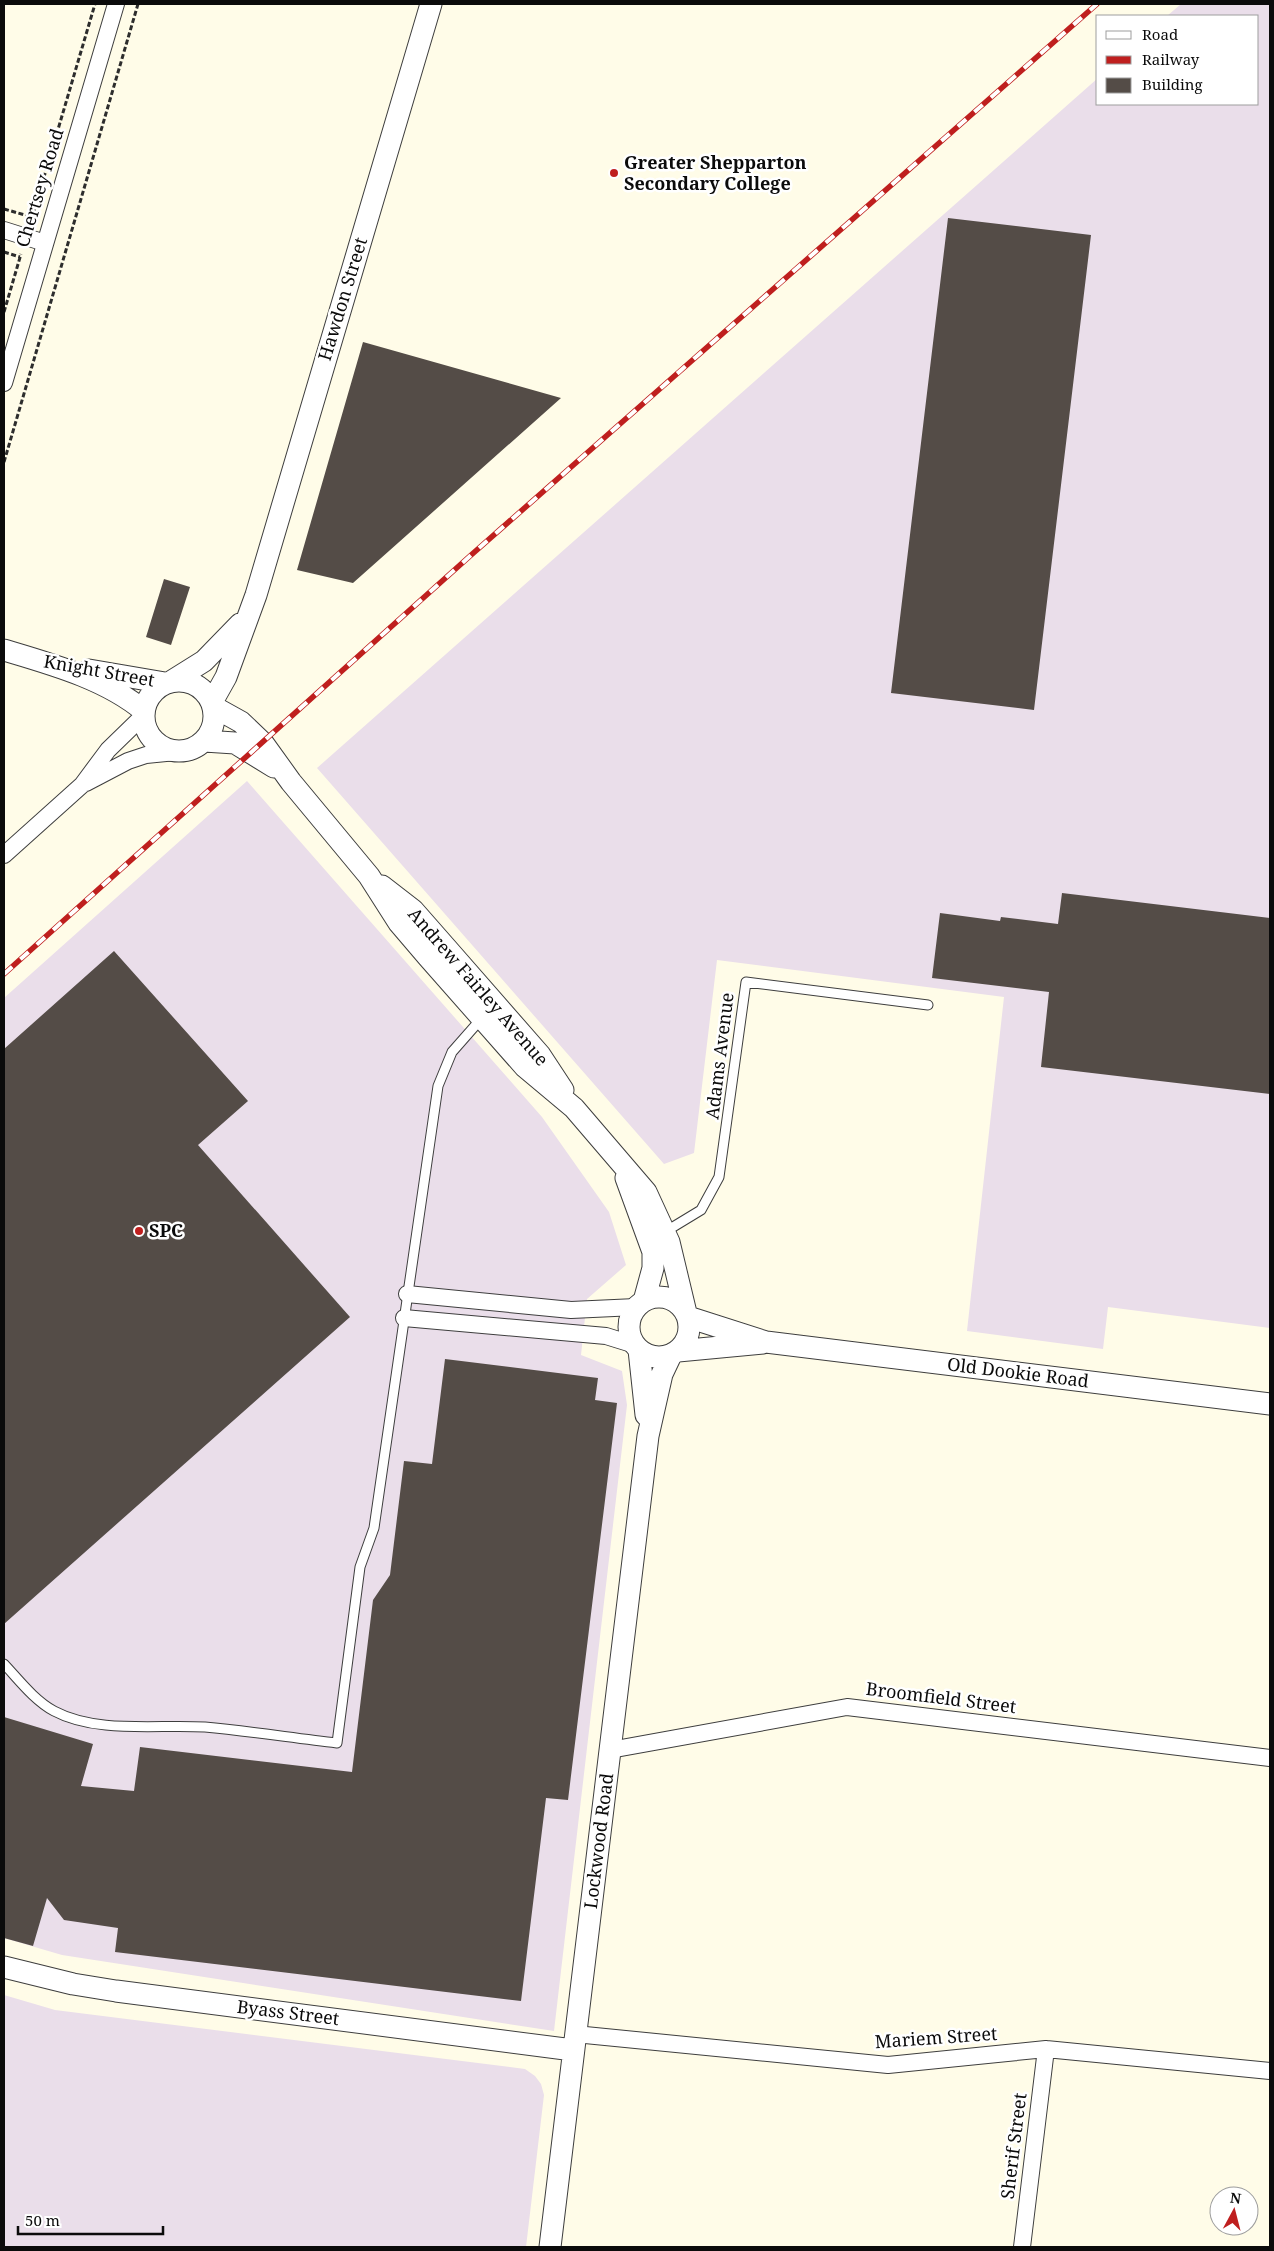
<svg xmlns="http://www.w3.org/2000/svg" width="1274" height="2251" viewBox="0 0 1274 2251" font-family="'Noto Serif',serif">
<rect width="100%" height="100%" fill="#fffce8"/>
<path fill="#eadeea" d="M1181 4H1270V1328L1108 1307 1103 1349 967 1331 1004 997 717 960 694 1153 664 1164 317 768 1098 78V104H1258V16H1167Z
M247 781 542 1117 609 1212 626 1265 587 1299 581 1355 622 1371 627 1405 554 2031 62 1955 4 1938V998Z
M4 1995 55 2010 525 2069 535 2076 541 2084 544 2095 526 2247H4Z"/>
<path fill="#544c47" d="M948 218 1091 235 1034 710 891 693Z
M363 342 561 398 353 583 297 570Z
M164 579 190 587 171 645 146 637Z
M1062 893 1270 918V1094L1041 1067 1049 992 932 978 940 913 1000 921 1001 917 1058 924Z
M114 951 248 1101 198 1145 350 1317 4 1624V1049Z
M445 1359 598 1378 595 1400 617 1403 568 1800 546 1798 521 2001 115 1952 118 1928 64 1920 47 1898 33 1946 4 1938V1717L93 1744 81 1786 134 1791 140 1747 352 1772 373 1600 390 1575 404 1461 432 1464Z"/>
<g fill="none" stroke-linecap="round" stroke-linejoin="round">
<g stroke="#3e3e3e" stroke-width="11">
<path id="service" d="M664 1229 673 1227 701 1210 719 1177 746 982 928 1005
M4 1664C19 1680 34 1700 54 1711 97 1734 158 1724 205 1727 249 1731 293 1738 337 1743L360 1567 374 1528 438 1086 452 1052 481 1019"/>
</g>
<g stroke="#3e3e3e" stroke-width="18">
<path id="minor" d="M4 230 45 243
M4 383 116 4
M86 783 128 761 146 755 186 751
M4 855 82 785 108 750 144 715
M407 1294 571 1310 636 1307
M404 1318 606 1336 635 1345
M610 1750 847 1707 1270 1758
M575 2034 888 2065 1046 2049 1270 2071
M1022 2247 1046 2049"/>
</g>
<g stroke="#3e3e3e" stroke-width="23">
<path id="tertiary" d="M4 650C51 664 106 679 144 711
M89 670 165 683
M144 716a35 35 0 1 1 70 0a35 35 0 1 1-70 0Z
M172 681 204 661 240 624
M212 702 226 677 256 595 431 4
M214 707 241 722 263 743 291 782 369 876 399 923 428 957 525 1067 574 1108 646 1192 669 1242 686 1313
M204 741 235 743 274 767
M382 886 413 910 449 951 540 1055 563 1090
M626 1178 653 1252V1268L644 1301
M629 1327a30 30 0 1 1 60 0a30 30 0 1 1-60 0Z
M688 1317 766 1342 1270 1404
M639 1350 646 1415
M678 1351 763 1343
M4 1967 73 1984 116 1991 573 2050
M550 2247 648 1436 662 1374 671 1355"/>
</g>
<path stroke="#2d2d2d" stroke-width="3" stroke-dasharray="5 2.5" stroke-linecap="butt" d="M4 209 32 217
M31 221 95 4
M4 252 20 257
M4 312 21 254
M4 462 138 4"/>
<use href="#service" stroke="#fff" stroke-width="9"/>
<use href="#minor" stroke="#fff" stroke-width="16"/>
<use href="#tertiary" stroke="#fff" stroke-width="21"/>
<g stroke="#bf1f1e" stroke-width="5.5">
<path id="rail" d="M4 974 470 556 1097 4"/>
</g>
<use href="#rail" stroke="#fff" stroke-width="4" stroke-dasharray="11" stroke-linecap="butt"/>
</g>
<g fill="#bf1f1e" stroke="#fff" stroke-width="2">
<circle cx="614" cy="173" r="5"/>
<circle cx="139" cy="1231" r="5"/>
</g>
<g text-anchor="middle" stroke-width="5" stroke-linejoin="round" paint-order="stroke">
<g font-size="18" font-weight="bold" fill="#0b0b0b" stroke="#fff" text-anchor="start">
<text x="624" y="169">Greater Shepparton<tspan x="624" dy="21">Secondary College</tspan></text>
<text x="149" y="1237">SPC</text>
</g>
<g font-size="18" fill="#0b0b0b" stroke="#fff">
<text transform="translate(40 188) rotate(-73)" y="6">Chertsey Road</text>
<text transform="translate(343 299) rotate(-73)" y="6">Hawdon Street</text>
<text transform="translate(99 671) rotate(10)" y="6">Knight Street</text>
<text transform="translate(478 987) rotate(49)" y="6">Andrew Fairley Avenue</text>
<text transform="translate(720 1056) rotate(-83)" y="6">Adams Avenue</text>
<text transform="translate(1018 1373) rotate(7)" y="6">Old Dookie Road</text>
<text transform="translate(941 1698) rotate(7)" y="6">Broomfield Street</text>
<text transform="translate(599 1841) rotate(-83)" y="6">Lockwood Road</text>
<text transform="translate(288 2013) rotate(7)" y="6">Byass Street</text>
<text transform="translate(936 2038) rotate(-4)" y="6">Mariem Street</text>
<text transform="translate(1014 2146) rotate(-83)" y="6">Sherif Street</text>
</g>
</g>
<rect width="1274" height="2251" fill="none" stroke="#0b0b0b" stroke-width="10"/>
<rect x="1096" y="15" width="162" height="90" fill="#ffffff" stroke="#9d9d9d"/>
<rect x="1106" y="31" width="25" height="8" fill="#ffffff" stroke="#9d9d9d"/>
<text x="1142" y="40" font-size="15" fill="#0b0b0b">Road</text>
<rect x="1106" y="56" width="25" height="8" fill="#bf1f1e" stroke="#9d9d9d"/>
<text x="1142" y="65" font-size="15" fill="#0b0b0b">Railway</text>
<rect x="1106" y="78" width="25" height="15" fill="#544c47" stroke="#9d9d9d"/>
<text x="1142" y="90" font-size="15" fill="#0b0b0b">Building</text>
<g transform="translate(1234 2211) rotate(7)"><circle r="24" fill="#ffffff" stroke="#9d9d9d"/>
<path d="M0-4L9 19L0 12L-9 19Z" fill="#bf1f1e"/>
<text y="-8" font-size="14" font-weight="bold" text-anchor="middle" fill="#0b0b0b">N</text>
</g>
<path d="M18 2226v8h145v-8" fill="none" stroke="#0b0b0b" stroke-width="2.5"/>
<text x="25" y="2226" font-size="15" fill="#0b0b0b" stroke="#ffffff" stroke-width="4" paint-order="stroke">50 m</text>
</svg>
